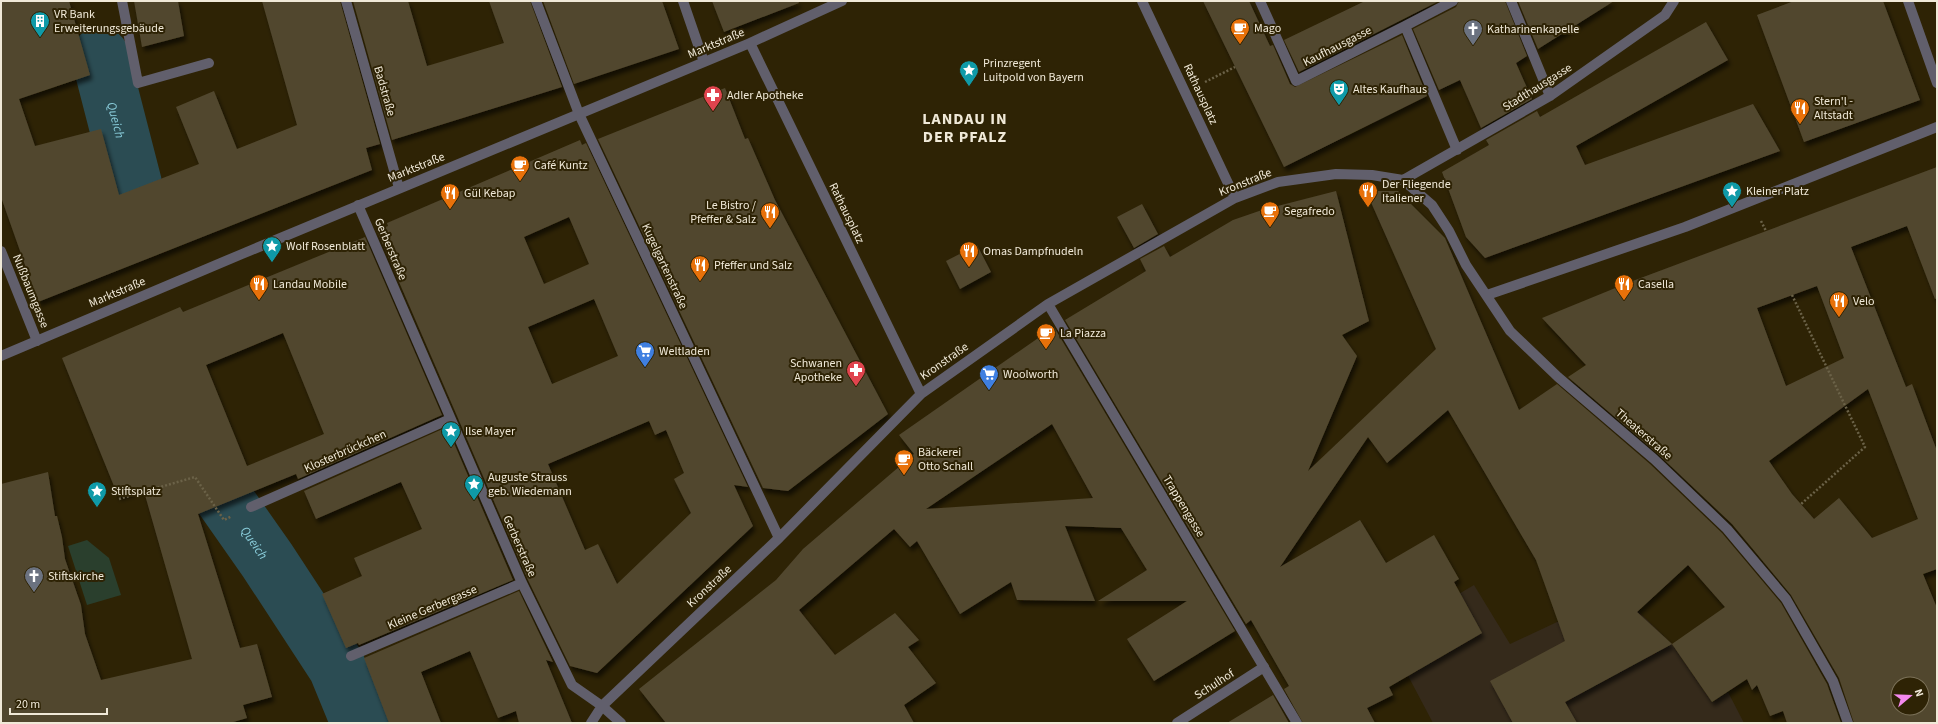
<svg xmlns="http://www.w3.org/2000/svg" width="1938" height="724" viewBox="0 0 1938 724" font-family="'Source Sans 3',sans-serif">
<defs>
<filter id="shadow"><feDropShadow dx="2.5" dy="4.5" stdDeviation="2" flood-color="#0009"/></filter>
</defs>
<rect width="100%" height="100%" fill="#2e2305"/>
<path fill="#352a1b" d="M1474 585 1510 644 1619 593 1672 644 1712 702 1728 692 1744 723H1433L1387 636Z"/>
<path fill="#2a3f2d" d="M87 540 109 558 121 595 87 605 68 546Z"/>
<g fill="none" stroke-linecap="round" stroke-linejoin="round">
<g stroke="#2b4c53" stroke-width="58">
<path id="s1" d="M100 56 133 184"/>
<path id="s2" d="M180 436 267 560 337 667 360 723"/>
</g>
</g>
<path fill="#51472e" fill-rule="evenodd" filter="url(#shadow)" d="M1 1H69L90 75 19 99 35 146 101 129 119 195 199 164 176 107 214 91 237 149 297 125 262 1H340L380 144 366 148 372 170 38 302 1 197Z
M134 1H178L184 36 142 47Z
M353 1H408L427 66 504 43 489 1H530L562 87 392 140Z
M543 1H662L679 49 574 84Z
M712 1H798L799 3 724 32Z
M1203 1H1249L1270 46 1273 45 1290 84 1295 87 1402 35 1427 96 1284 167Z
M1365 1H1439L1299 72 1284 40Z
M1459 1H1505L1527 56 1516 63 1532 99 1481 128 1460 80 1439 90 1413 29 1456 7Z
M1518 1H1614L1538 49Z
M1794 1H1883L1920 100 1804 142 1757 15Z
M1706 22 1728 60 1576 146 1585 165 1753 104 1780 151 1485 258 1466 237 1442 172 1489 145 1486 140 1537 111 1540 117Z
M725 88 745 139 748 138 775 200 888 414 788 491 763 488 598 139Z
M580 140 582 145 586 143 748 487 734 485 753 526 597 673 570 666 528 580 377 231 388 226 387 223ZM569 217 589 264 544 284 524 237ZM594 299 618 356 552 384 528 327ZM649 421 655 435 666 430 684 473 674 479 691 513 617 584 598 544 585 550 548 464Z
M1937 167V298L1935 299 1907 226 1851 247 1906 387 1912 384 1937 451V569L1923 574 1937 608V723H1854L1839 678 1791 595 1732 524 1658 454 1568 377 1586 365 1542 318 1630 282ZM1817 286 1844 358 1786 386 1757 308ZM1868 389 1918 519 1872 538 1839 498 1814 519 1792 494 1769 461ZM1898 684H1922V708H1898Z
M1336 191 1369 321 1342 335 1357 356 1308 471 1436 349 1366 191H1398L1445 238 1519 410 1557 384 1650 464 1722 533 1781 603 1827 684 1841 723H1787L1783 711 1770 716 1757 685 1752 690 1747 679 1712 702 1672 644 1565 702 1577 723H1513L1490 681 1565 641 1536 560 1448 410 1387 463 1368 437 1280 567 1360 520 1386 563 1434 535 1459 579 1454 582 1482 633 1389 687 1393 695 1367 708 1375 723H1303L1284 689 1289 686 1251 620 1246 624 1065 320 1146 271 1140 259 1164 246 1170 257 1233 220 1262 210ZM1688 565 1725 607 1672 644 1637 612Z
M1142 204 1158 234 1134 248 1117 217Z
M365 237 442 415 298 479 296 474 198 514 240 648 257 644 272 697 243 705 247 718 230 723H1V484L48 472 55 516H57L62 537 65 559 81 605 85 634 101 680 192 659 143 488 118 496 62 358 180 307 183 312ZM283 333 324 434 247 466 206 365Z
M977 245 991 272 960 289 946 261Z
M1054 327 1235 631 1154 681 1127 639 1187 601H1098L1147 570 1121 528 1065 526 1095 601 1017 600 1011 582 960 614 917 541 910 547 894 529 799 610 835 655 895 613 919 640 908 647 936 683 904 705 914 723H666L639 689 776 580 803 549 914 454 899 435ZM1052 424 1093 498 926 509Z
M447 427 513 580 359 645 358 643 346 648 322 594 362 576 354 558 422 529 401 482 316 519 304 491Z
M519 591 553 662 546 660 572 723H519L516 711 498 718 470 651 421 672 441 723H389L364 658Z
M1273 695 1289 723H1227Z"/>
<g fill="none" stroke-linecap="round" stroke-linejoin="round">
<path stroke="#6b6248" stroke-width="2.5" stroke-dasharray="2 2" stroke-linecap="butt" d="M1205 82 1235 67
M1761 221 1766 231
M1792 295 1865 447 1800 505
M119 499 195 477 224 520 232 516"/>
<path stroke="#615f6c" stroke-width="10" d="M122 1 138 83 209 63
M1177 723 1264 667"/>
<path stroke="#615f6c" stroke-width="10" d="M346 1 399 188
M536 1 579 114 779 538
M683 1 704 62
M1142 1 1235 198
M1260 1 1296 81 1405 26 1457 150
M1511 1 1550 96
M1908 1 1937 83
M1405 26 1453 1
M750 43 921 394
M1403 180 1550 96 1665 15 1674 1
M358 205 522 583 572 685 602 706 621 723
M1 251 37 341
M1487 295 1685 227 1937 127
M1048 304 1297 723
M1 356 242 254 750 43 842 1
M251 507 450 419
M351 656 522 583
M591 723 602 706 779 538 921 394 1048 304 1235 198 1278 182 1336 174 1372 175 1403 180 1432 205 1449 231 1466 265 1510 331 1558 377 1654 459 1727 529 1786 599 1833 681 1848 723"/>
</g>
<defs>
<g id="building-pin" transform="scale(1)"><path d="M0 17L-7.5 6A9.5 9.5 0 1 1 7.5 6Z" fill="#0f9aa8" stroke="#2e2305"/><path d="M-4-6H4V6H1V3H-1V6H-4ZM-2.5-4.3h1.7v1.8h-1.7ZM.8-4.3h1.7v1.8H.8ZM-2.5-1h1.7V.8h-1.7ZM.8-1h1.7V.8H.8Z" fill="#fff"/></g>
<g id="cafe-pin" transform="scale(1)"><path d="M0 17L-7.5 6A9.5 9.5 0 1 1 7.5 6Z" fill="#e8710a" stroke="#2e2305"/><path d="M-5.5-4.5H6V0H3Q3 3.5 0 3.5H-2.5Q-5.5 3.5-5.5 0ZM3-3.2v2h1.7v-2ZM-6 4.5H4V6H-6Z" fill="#fff"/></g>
<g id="church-pin" transform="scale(1)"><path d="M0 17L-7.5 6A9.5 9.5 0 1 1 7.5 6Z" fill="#6b7280" stroke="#2e2305"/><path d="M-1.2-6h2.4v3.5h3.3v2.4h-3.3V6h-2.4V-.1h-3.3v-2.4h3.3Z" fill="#fff"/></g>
<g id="sight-pin" transform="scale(1)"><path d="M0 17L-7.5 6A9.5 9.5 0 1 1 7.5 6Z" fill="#0f9aa8" stroke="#2e2305"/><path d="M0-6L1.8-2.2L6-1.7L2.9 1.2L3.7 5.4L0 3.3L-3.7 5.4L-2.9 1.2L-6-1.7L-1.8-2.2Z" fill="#fff"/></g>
<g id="theatre-pin" transform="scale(1)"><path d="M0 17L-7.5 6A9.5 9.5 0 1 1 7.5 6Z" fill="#0f9aa8" stroke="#2e2305"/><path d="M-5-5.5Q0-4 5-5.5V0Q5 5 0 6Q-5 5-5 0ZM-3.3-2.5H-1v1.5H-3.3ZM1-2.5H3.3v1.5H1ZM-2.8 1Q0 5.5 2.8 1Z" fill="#fff"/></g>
<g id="pharmacy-pin" transform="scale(1)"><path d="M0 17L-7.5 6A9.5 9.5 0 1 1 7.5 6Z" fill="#e0444e" stroke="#2e2305"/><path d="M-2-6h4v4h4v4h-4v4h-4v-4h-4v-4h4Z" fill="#fff"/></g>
<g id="restaurant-pin" transform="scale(1)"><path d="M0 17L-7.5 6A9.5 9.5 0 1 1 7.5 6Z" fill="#e8710a" stroke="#2e2305"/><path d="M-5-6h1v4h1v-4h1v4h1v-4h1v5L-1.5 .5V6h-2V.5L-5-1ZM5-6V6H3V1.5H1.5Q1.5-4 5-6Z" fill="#fff"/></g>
<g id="supermarket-pin" transform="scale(1)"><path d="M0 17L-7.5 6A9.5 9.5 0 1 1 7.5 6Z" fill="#3f7fe0" stroke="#2e2305"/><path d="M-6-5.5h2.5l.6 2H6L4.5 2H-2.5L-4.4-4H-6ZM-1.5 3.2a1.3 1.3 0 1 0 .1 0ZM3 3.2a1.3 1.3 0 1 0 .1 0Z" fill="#fff"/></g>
</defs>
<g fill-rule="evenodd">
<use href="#building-pin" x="40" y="21"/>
<use href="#cafe-pin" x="1240" y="28"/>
<use href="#church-pin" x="1473" y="29"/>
<use href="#sight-pin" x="969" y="70"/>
<use href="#theatre-pin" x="1339" y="89"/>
<use href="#pharmacy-pin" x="713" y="95"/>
<use href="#restaurant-pin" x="1800" y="108"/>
<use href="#cafe-pin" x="520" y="165"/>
<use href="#restaurant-pin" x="1368" y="191"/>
<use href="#sight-pin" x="1732" y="191"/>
<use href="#restaurant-pin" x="450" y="193"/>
<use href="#cafe-pin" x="1270" y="211"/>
<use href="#restaurant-pin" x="770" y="212"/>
<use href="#sight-pin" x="272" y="246"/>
<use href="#restaurant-pin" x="969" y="251"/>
<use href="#restaurant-pin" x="700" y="265"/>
<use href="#restaurant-pin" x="259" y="284"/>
<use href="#restaurant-pin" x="1624" y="284"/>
<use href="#restaurant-pin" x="1839" y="301"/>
<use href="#cafe-pin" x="1046" y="333"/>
<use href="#supermarket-pin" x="645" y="351"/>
<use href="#pharmacy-pin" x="856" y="370"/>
<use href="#supermarket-pin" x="989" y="374"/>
<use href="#sight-pin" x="451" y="431"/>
<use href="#cafe-pin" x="904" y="459"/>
<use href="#sight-pin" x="474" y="484"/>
<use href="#sight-pin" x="97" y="491"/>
<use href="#church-pin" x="34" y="576"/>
</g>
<g text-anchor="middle" stroke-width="4" stroke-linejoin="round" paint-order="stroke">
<g font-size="12" fill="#f0e9d8" stroke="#2e2305" text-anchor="start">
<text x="54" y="18">VR Bank<tspan x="54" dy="14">Erweiterungsgebäude</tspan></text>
<text x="1254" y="32">Mago</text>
<text x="1487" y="33">Katharinenkapelle</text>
<text x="983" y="67">Prinzregent<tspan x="983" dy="14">Luitpold von Bayern</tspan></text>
<text x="1353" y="93">Altes Kaufhaus</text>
<text x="727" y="99">Adler Apotheke</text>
<text x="1814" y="105">Stern'l -<tspan x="1814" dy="14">Altstadt</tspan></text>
<text x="534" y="169">Café Kuntz</text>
<text x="1382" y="188">Der Fliegende<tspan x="1382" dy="14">Italiener</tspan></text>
<text x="1746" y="195">Kleiner Platz</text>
<text x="464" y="197">Gül Kebap</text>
<text x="756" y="209" text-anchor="end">Le Bistro /<tspan x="756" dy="14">Pfeffer &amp; Salz</tspan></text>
<text x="1284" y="215">Segafredo</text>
<text x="286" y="250">Wolf Rosenblatt</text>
<text x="983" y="255">Omas Dampfnudeln</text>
<text x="714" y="269">Pfeffer und Salz</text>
<text x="273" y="288">Landau Mobile</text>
<text x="1638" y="288">Casella</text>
<text x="1853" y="305">Velo</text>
<text x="1060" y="337">La Piazza</text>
<text x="659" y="355">Weltladen</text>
<text x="842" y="367" text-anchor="end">Schwanen<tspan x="842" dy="14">Apotheke</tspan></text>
<text x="1003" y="378">Woolworth</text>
<text x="465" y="435">Ilse Mayer</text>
<text x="918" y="456">Bäckerei<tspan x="918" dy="14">Otto Schall</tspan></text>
<text x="488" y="481">Auguste Strauss<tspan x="488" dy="14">geb. Wiedemann</tspan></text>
<text x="111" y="495">Stiftsplatz</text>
<text x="48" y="580">Stiftskirche</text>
</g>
<g font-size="12" fill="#f0e9d8" stroke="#2e2305">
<text transform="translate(716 43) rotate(-23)" y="4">Marktstraße</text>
<text transform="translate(1337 46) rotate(-27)" y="4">Kaufhausgasse</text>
<text transform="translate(1537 87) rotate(-32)" y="4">Stadthausgasse</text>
<text transform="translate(385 91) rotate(74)" y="4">Badstraße</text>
<text transform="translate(1201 94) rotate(65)" y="4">Rathausplatz</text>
<text transform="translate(416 167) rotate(-22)" y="4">Marktstraße</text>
<text transform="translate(1245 182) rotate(-22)" y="4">Kronstraße</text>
<text transform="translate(847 213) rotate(64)" y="4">Rathausplatz</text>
<text transform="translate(391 249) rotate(67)" y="4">Gerberstraße</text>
<text transform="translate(665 266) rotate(65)" y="4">Kugelgartenstraße</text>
<text transform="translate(31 291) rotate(68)" y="4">Nußbaumgasse</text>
<text transform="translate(117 292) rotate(-23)" y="4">Marktstraße</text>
<text transform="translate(944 361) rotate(-35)" y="4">Kronstraße</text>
<text transform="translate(1644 434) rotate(41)" y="4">Theaterstraße</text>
<text transform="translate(345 451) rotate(-24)" y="4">Klosterbrückchen</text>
<text transform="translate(1184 506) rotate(59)" y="4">Trappengasse</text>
<text transform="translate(520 546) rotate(66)" y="4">Gerberstraße</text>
<text transform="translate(709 586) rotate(-43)" y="4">Kronstraße</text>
<text transform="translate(432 607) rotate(-23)" y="4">Kleine Gerbergasse</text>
<text transform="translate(1214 684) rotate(-33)" y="4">Schulhof</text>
</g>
<g font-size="13" font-style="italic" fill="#89ccda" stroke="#2e2305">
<text dy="5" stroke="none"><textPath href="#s1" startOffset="66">Queich</textPath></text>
<text dy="5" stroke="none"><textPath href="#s2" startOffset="130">Queich</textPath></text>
</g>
<g font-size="16" font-weight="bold" letter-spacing="1" fill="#f0e9d8" stroke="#2e2305">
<text x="965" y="124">LANDAU IN<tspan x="965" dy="18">DER PFALZ</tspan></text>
</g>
</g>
<rect width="1938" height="724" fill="none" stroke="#f0e9d8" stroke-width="4"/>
<g transform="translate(1910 696) rotate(71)"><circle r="19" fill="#2e2305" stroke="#7c7259"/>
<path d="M0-3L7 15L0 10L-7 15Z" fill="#f589ef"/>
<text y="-6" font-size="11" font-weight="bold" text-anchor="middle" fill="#f0e9d8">N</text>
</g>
<path d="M10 708v6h97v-6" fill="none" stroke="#f0e9d8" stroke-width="2"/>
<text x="16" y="708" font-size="12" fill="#f0e9d8" stroke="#2e2305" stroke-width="3" paint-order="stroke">20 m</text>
</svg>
